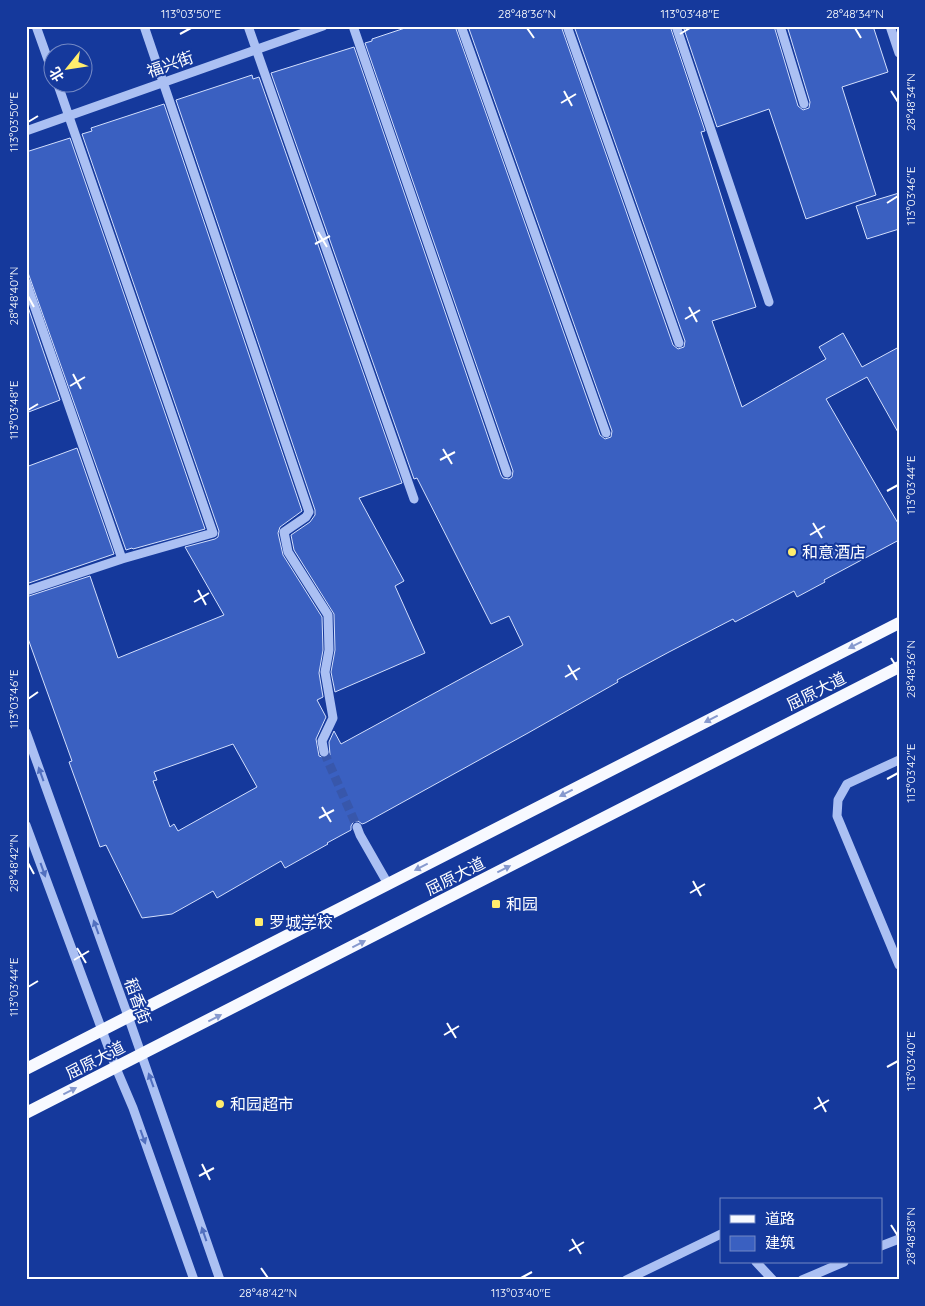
<svg xmlns="http://www.w3.org/2000/svg" width="925" height="1306" viewBox="0 0 925 1306" font-family="Quicksand,'Noto Sans SC',sans-serif">
<rect width="100%" height="100%" fill="#15399c"/>
<path fill="#3a60c1" stroke="#d3dffd" fill-rule="evenodd" d="M411 26H455L600 435 605 439 611 437 612 431 468 26H561L673 345 678 349 684 347 685 341 574 26H670L705 131 701 132 756 307 712 321 742 407 826 359 819 347 843 333 862 367 899 347V434L867 377 826 399 899 525V540L824 580 825 582 797 597 794 591 735 622 733 619 669 652 617 680 618 682 528 733 365 823 362 824 358 821H354L351 826V830L327 843 328 844 285 868 281 861 217 898 213 891 172 914 142 918 106 845 100 847 69 762 72 761 26 633V597L90 576 118 658 224 615 185 547 215 539 218 537 219 531 82 134 92 131 91 128 164 104 302 511 280 527 278 533 283 555 322 617 323 650 319 673 323 697 317 700 326 717 316 739 319 756 325 758 330 755 329 742 334 731 341 744 523 645 509 616 491 624 417 478 414 479 271 73 354 47 501 475 503 478 509 479 512 477 513 471 365 43 372 41V39ZM233 744 257 787 178 831 174 824 170 827 153 781 157 780 154 772Z
M683 26H774L798 106 803 110 809 108 810 102 787 26H873L888 72 842 87 876 195 806 219 769 109 717 127Z
M252 75 253 79 259 77 402 483 359 498 404 581 395 586 425 653 335 692 331 672 335 650 334 614 294 550 291 535 310 522 315 515V510L176 100Z
M70 138 205 529 133 549 132 548 126 550 26 267V152Z
M899 193V229L867 239 856 206Z
M28 307 60 400 26 413V308Z
M77 448 114 554 26 584V467Z"/>
<g fill="none" stroke-linecap="round" stroke-linejoin="round">
<path stroke="#3857ab" stroke-width="9" stroke-dasharray="9 4.5" stroke-linecap="butt" d="M324 752 357 827"/>
<path stroke="#abc0f3" stroke-width="9" d="M36 26 52 71
M144 26 309 512 306 517 284 532 288 552 328 615 329 650 325 672 333 718 322 741 324 752
M248 26 414 499
M353 26 507 473
M461 26 606 433
M567 26 679 343
M676 26 769 302
M780 26 804 104
M890 26 899 53
M26 131 323 26
M26 282 122 559
M26 591 122 559 213 533 57 82
M26 732 128 1016 220 1280
M899 760 847 784 838 800 837 816 899 965
M26 825 116 1068 133 1108 194 1280
M357 827 360 835 388 884
M881 1246 899 1239
M756 1262 773 1280
M626 1280 721 1234
M802 1280 844 1262"/>
<path stroke="#f7f9ff" stroke-width="12" d="M26 1069 899 623
M26 1113 899 667"/>
</g>
<defs><path id="oneway-solid" d="M-6-.8H1V-3.2L6.5 0L1 3.2V.8H-6Z" transform="scale(1.25)"/></defs>
<g fill="#8699ce">
<use href="#oneway-solid" transform="translate(855 645) rotate(153)"/>
<use href="#oneway-solid" transform="translate(711 719) rotate(153)"/>
<use href="#oneway-solid" transform="translate(566 793) rotate(153)"/>
<use href="#oneway-solid" transform="translate(421 867) rotate(153)"/>
<use href="#oneway-solid" transform="translate(504 869) rotate(-27)"/>
<use href="#oneway-solid" transform="translate(359 944) rotate(-27)"/>
<use href="#oneway-solid" transform="translate(215 1018) rotate(-27)"/>
<use href="#oneway-solid" transform="translate(70 1091) rotate(-27)"/>
</g>
<g fill="#516fbf">
<use href="#oneway-solid" transform="translate(41 774) rotate(-110)"/>
<use href="#oneway-solid" transform="translate(43 870) rotate(70)"/>
<use href="#oneway-solid" transform="translate(96 927) rotate(-110)"/>
<use href="#oneway-solid" transform="translate(151 1080) rotate(-110)"/>
<use href="#oneway-solid" transform="translate(143 1137) rotate(70)"/>
<use href="#oneway-solid" transform="translate(204 1234) rotate(-109)"/>
</g>
<path fill="none" stroke="#fff" stroke-width="2" d="M527 28 534 38M855 28 861 38M180 34 191 28M680 34 690 28M564 91 572 106M891 91 898 102M561 103 576 94M28 122 38 116M887 203 898 196M318 232 327 247M315 244 330 236M28 296 34 307M689 307 697 322M685 319 700 310M73 374 81 389M70 386 85 377M28 410 38 404M443 449 452 464M440 460 455 452M887 491 898 485M813 523 822 538M810 535 825 526M198 590 206 605M194 602 209 593M891 658 898 669M568 665 577 680M565 677 580 668M28 699 38 692M887 779 898 773M322 807 331 822M319 818 334 810M28 863 34 874M693 881 701 896M690 893 705 884M77 948 86 963M74 960 89 951M28 987 38 981M447 1023 456 1038M444 1035 459 1026M887 1067 898 1061M818 1097 826 1112M814 1109 829 1100M202 1164 210 1180M199 1176 214 1168M891 1225 898 1236M572 1239 581 1254M569 1251 584 1242M261 1268 268 1278M521 1278 532 1272"/>
<g fill="#ffed6d" stroke="#15399c" stroke-width="2">
<circle cx="792" cy="552" r="5"/>
<rect x="491" y="899" width="10" height="10" rx="2.5"/>
<rect x="254" y="917" width="10" height="10" rx="2.5"/>
<circle cx="220" cy="1104" r="5"/>
</g>
<g text-anchor="middle" stroke-width="4" stroke-linejoin="round" paint-order="stroke">
<g font-size="16" fill="#fff" stroke="#15399c">
<text transform="translate(170 64) rotate(-19)" y="6">福兴街</text>
<text transform="translate(816 691) rotate(-27)" y="6">屈原大道</text>
<text transform="translate(455 876) rotate(-27)" y="6">屈原大道</text>
<text transform="translate(138 1001) rotate(70)" y="6">稻香街</text>
<text transform="translate(95 1060) rotate(-27)" y="6">屈原大道</text>
</g>
<g font-size="16" fill="#fff" stroke="#15399c" text-anchor="start">
<text x="802" y="558">和意酒店</text>
<text x="506" y="910">和园</text>
<text x="269" y="928">罗城学校</text>
<text x="230" y="1110">和园超市</text>
</g>
</g>
<rect width="925" height="1306" fill="none" stroke="#15399c" stroke-width="55"/>
<rect x="720" y="1198" width="162" height="65" fill="#15399c" stroke="#7388c4"/>
<rect x="730" y="1215" width="25" height="8" fill="#f7f9ff" stroke="#7388c4"/>
<text x="765" y="1224" font-size="15" fill="#ffffff">道路</text>
<rect x="730" y="1236" width="25" height="15" fill="#3a60c1" stroke="#7388c4"/>
<text x="765" y="1248" font-size="15" fill="#ffffff">建筑</text>
<g transform="translate(68 68) rotate(240)"><circle r="24" fill="#15399c" stroke="#7388c4"/>
<path d="M0-4L9 19L0 12L-9 19Z" fill="#ffed6d"/>
<text y="-8" font-size="14" font-weight="bold" text-anchor="middle" fill="#ffffff">北</text>
</g>
<rect x="28" y="28" width="870" height="1250" fill="none" stroke="#fff" stroke-width="2"/>
<g font-size="12" text-anchor="middle" fill="#fff">
<text x="191" y="18">113°03'50"E</text>
<text x="527" y="18">28°48'36"N</text>
<text x="690" y="18">113°03'48"E</text>
<text x="855" y="18">28°48'34"N</text>
<text transform="translate(911 102) rotate(-90)" y="4">28°48'34"N</text>
<text transform="translate(14 122) rotate(-90)" y="4">113°03'50"E</text>
<text transform="translate(911 196) rotate(-90)" y="4">113°03'46"E</text>
<text transform="translate(14 296) rotate(-90)" y="4">28°48'40"N</text>
<text transform="translate(14 410) rotate(-90)" y="4">113°03'48"E</text>
<text transform="translate(911 485) rotate(-90)" y="4">113°03'44"E</text>
<text transform="translate(911 669) rotate(-90)" y="4">28°48'36"N</text>
<text transform="translate(14 699) rotate(-90)" y="4">113°03'46"E</text>
<text transform="translate(911 773) rotate(-90)" y="4">113°03'42"E</text>
<text transform="translate(14 863) rotate(-90)" y="4">28°48'42"N</text>
<text transform="translate(14 987) rotate(-90)" y="4">113°03'44"E</text>
<text transform="translate(911 1061) rotate(-90)" y="4">113°03'40"E</text>
<text transform="translate(911 1236) rotate(-90)" y="4">28°48'38"N</text>
<text x="268" y="1297">28°48'42"N</text>
<text x="521" y="1297">113°03'40"E</text>
</g>
</svg>
